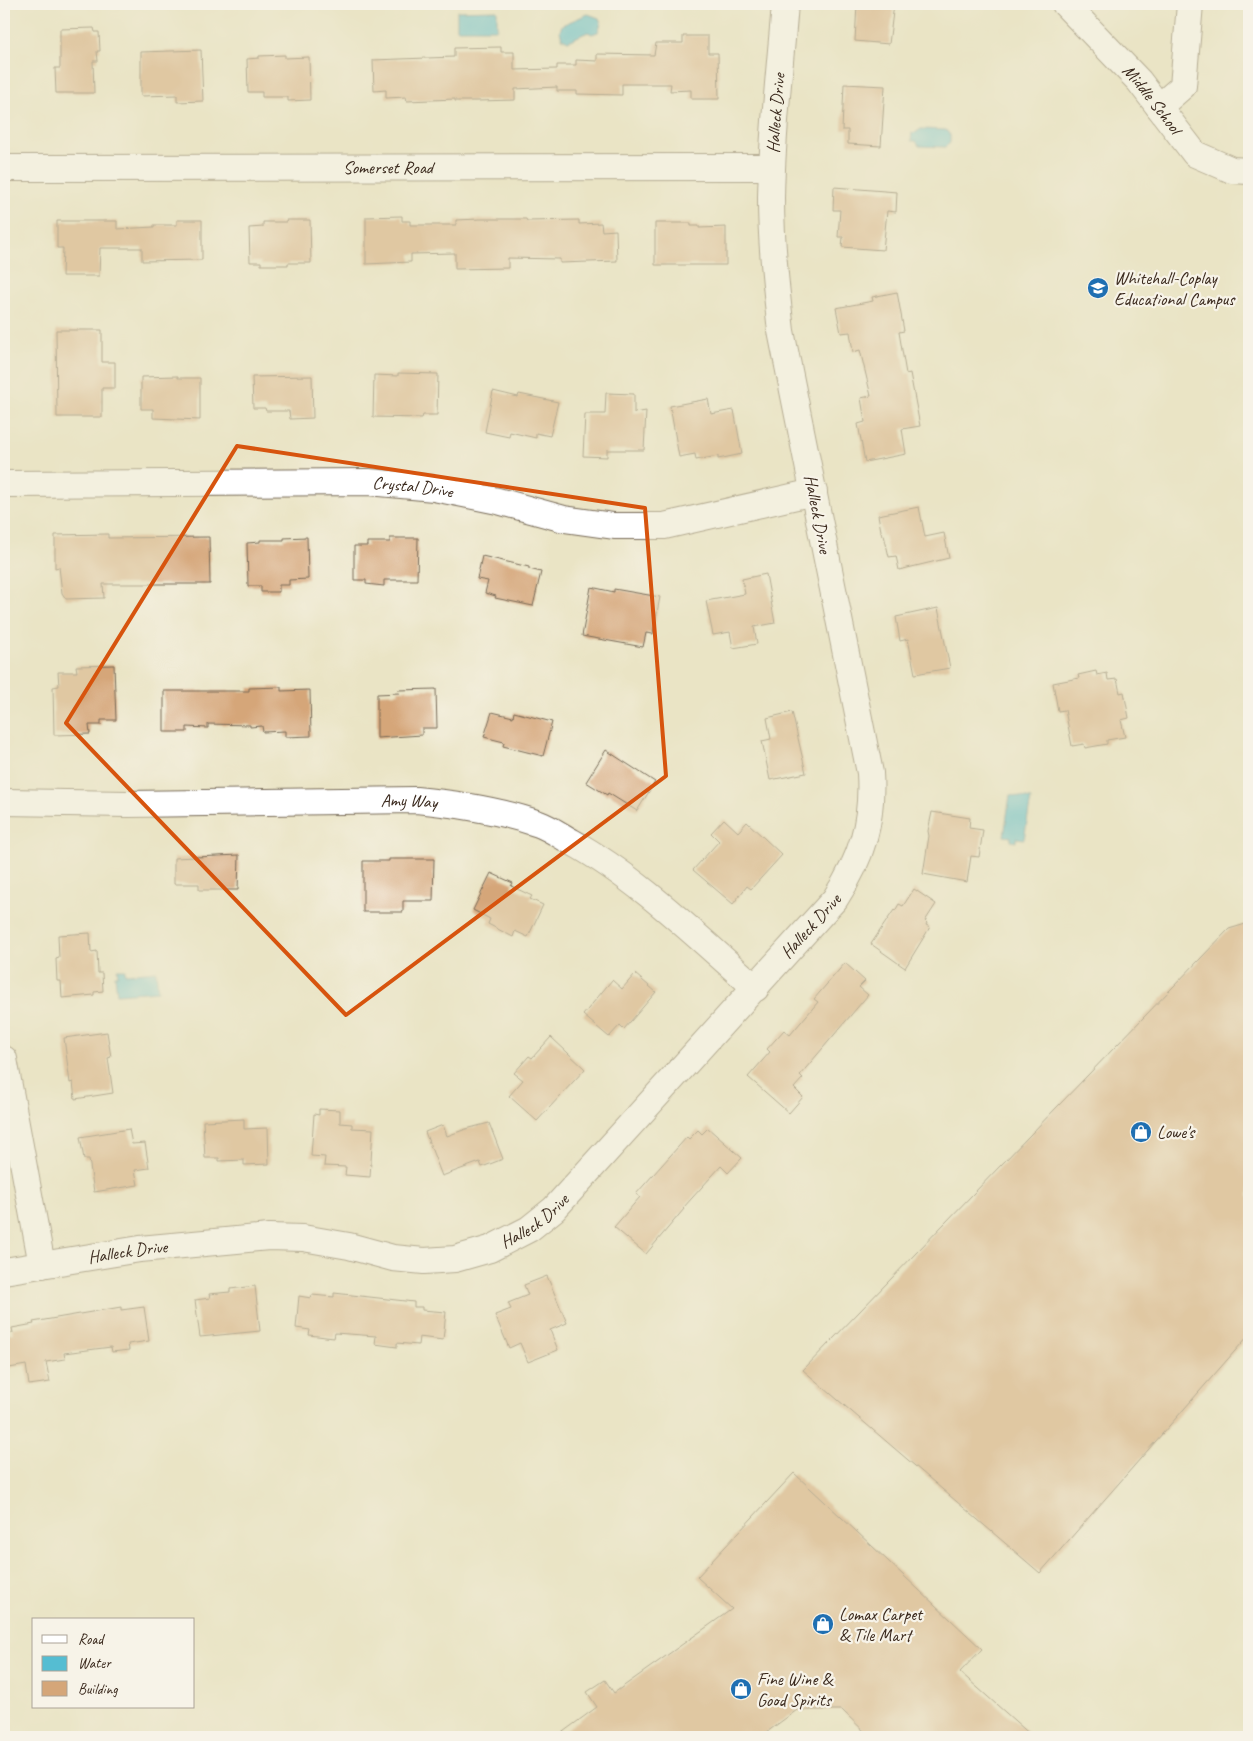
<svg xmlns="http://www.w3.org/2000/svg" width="1253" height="1741" viewBox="0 0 1253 1741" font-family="Caveat,sans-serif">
<rect width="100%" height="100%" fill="#f7f3e8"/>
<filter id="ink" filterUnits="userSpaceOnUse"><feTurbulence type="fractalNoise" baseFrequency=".02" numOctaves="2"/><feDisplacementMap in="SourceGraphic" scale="10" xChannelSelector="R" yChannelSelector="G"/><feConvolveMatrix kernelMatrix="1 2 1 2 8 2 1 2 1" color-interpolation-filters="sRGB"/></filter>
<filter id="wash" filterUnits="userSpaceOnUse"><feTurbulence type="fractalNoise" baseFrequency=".0096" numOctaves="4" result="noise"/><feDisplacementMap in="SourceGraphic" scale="20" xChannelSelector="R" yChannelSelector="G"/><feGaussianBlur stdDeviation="1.12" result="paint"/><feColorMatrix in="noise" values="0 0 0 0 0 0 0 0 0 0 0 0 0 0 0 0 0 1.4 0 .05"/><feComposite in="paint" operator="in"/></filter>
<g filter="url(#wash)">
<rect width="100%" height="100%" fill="#eae4c5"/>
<path fill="#55bdd2" stroke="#487478" d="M497 10V29H457V11Z
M588 14 599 18 601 23 598 32 592 34 588 32 568 41 562 38 560 31 562 25Z
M921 129 946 130 950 135V143L945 147 919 146 916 141H911L912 132 915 133Z
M1010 795 1031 799 1024 839 1016 838V842L1011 841V837L1004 836Z
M117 969H125V974L156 971 158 991 117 994 115 975H118Z"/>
<g id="blocks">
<path fill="#d5a679" d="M857 4H894L889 44 855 41Z
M94 28 95 32H99L100 51H97L98 61H93L94 93H56L55 68H60V29Z
M683 36H708V53H718L719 99H691V90L670 91 671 84H622V95L577 94V91H557V87L515 89V100L478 101H455V99L407 101 406 97 386 98V90L374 91 373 60 454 57V48L501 47V52H514V70L557 69V65H576V60L597 61V54L654 55 656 43H683Z
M201 50 203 101 177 102V95L141 96V52Z
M285 55V58L309 57 310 100 288 101V97H262V92H248L247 59 259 58V56Z
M844 84 885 86 881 146 848 144V130H842Z
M834 187 897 192 896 212 887 211 883 250 842 247 843 237H838L840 210H833Z
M402 216V221H410V225H456V220L480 219H526L527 221 579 220V224L601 223 602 231 616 230 617 261 560 263V259L508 258V268L455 269V253L411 254V262L366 264V217Z
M177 220H202V260L142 261V248H100L99 276H62L63 248H57V221H117V229L154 227V225H177Z
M286 220H310L311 263H288V265H261V262H250L249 228 263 227V222H286Z
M655 223H691V226H699V228L726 227V265H655Z
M897 292 904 331 899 332 906 374 910 373 920 426 902 429 906 454 865 462 858 424 865 422 861 398 871 396 860 350 853 352 850 332 841 333 836 308 873 301 872 297Z
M56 330H102V362H115V388H102V417H57Z
M398 373 438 374 437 415H423L422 418 373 417 374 375 398 376Z
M178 376V378H200V420L153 418V409H141V377Z
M312 376 313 418 290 419 289 411H266L265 408H253L252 377Z
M493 391 518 397 519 394 558 402 550 436 536 433V438L510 432 509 437 485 432Z
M606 393 634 394V413L646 411 644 450H607V457L583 456 585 414H605Z
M708 399 711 414 734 410 742 454 718 459V456L696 460 695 454 679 457 670 406Z
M919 507 925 537 944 533 949 558 899 570 896 556 889 557 884 535 882 536 878 515Z
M108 534V538L209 537 210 584H103L104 598 66 599 62 593 59 567 55 568V535Z
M307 537 308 579 289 580V585H279V592H261V586H248L247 543 260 542V540H284V538Z
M390 538H418L417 580H384V586L366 584V580H354V546H367V542H390Z
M482 556 529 567V569L541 572 533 606 495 598 496 596 485 593 488 581 477 579Z
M766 574 775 623 754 627 757 644 733 648 730 632 713 635 706 601 745 594 742 579Z
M591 587 614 592V589L660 597 653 634 646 633 643 647 582 636Z
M938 608 950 668 915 674 908 639 900 641 896 617Z
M114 665 116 720H101V725H89L90 734 54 735 53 687 59 686 58 672H77L76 666Z
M1096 671 1097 675 1107 673 1108 680 1117 679 1120 693 1124 692 1129 718 1121 720 1125 737 1107 740V744L1085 748 1084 744 1072 746 1065 710 1058 711 1053 683 1079 678 1078 675Z
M281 687V691L310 690 311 736 285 737V731L263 732 262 726 250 727V725L208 724V728L187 727V732H164V691H249V688Z
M436 689 437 728H422V735L377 738V694L399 693 398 690Z
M492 712 513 717 514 712 552 722 543 756 503 746 504 742 484 737Z
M792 712 806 773 770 780 762 741 771 739 767 718Z
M606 750 655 782 637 811 608 793 607 795 586 782Z
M932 812 970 818 969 828 983 830 979 857 971 856 967 882 923 874 929 836 928 831Z
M724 819 738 832 747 822 782 855 751 889 747 886 733 904 693 870 719 841 711 833Z
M239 855 238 890H199V884H174V858Z
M389 859H434L433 901H403V912H363V861H389Z
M491 873 513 883 511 886 532 896 530 899 543 905 528 937 515 931 513 937 488 924 490 919 473 910Z
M914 889 936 904 925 921 927 923 926 925 930 927 905 968 871 944 894 910 895 911 899 904 903 906Z
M1249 923V1335L1040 1573 803 1370 1229 929Z
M90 933 91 952 97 951 98 973H102L103 991 94 992V995L62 998 61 981H57L56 959 59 958 58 935Z
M845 963 865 981 859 987 868 995 800 1075 803 1078 794 1088 803 1097 789 1113 748 1077 770 1052 767 1049 784 1030 790 1035 818 1002 814 999Z
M635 974 656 992 624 1029 620 1025 609 1037 583 1015 612 980 622 989Z
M107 1032 111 1057 108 1058 113 1093 75 1099 73 1082 70 1083 64 1038Z
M551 1037 585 1069 537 1121 509 1096 523 1080 514 1073 529 1056 532 1058Z
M319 1109 340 1110V1123L352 1124V1128L373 1129 370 1177 345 1175 346 1167 324 1166 325 1157 311 1156 314 1114 319 1115Z
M244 1119V1129L268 1128 269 1164 244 1165V1160L219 1161V1158H205L203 1121Z
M489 1123 503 1159 482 1167 480 1162 442 1176 425 1132 443 1125 447 1136 466 1129Z
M708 1128 742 1158 728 1173 721 1166 683 1208 684 1209 646 1254 614 1227 640 1197 636 1194 687 1137 689 1139 698 1130 702 1134Z
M129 1129 132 1144 145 1143 149 1168 135 1170 138 1185 94 1192 89 1159H84L80 1137Z
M547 1276 567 1323 550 1330 558 1350 528 1362 520 1343 509 1348 495 1315 511 1309 508 1303 528 1295 524 1285Z
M255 1286 260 1331 200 1337 195 1300 210 1298 209 1294 230 1292V1289Z
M334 1293 414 1302V1307H422V1310L446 1312 443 1340 419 1337 418 1345 397 1343V1347L375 1344 376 1336 335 1333 334 1338 309 1335 310 1330 296 1328 299 1296 311 1298 312 1295 334 1297Z
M121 1307V1310L144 1307 149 1341 128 1344 129 1350 112 1352 111 1347 64 1353 65 1359 46 1362 50 1382 29 1385 26 1365 9 1368 4 1334 13 1333 12 1328 34 1324 33 1322Z
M794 1473 982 1649 960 1672 1033 1737H870L842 1710H797L760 1737H556L597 1707 587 1692 605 1680 614 1693 732 1609 697 1577Z"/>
</g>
</g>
<g filter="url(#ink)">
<use href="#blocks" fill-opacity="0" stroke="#786b58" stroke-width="1"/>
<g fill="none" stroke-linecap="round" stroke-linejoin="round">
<g stroke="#786b58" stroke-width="28">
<g id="minor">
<path id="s1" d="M1065 4 1139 81 1195 154 1232 170 1249 171"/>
<path d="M1159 107 1183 86 1190 4"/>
<path id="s2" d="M4 168 772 167"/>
<path id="s3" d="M4 484 369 482 434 488 498 501 564 519 614 526H664L814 492"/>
<path id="s4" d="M4 802 128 804 416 800C458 804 499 810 539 824 550 828 561 836 572 842 639 879 698 938 756 988"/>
<path d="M4 1059 42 1265"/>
<path id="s5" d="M4 1271 140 1249 269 1237 303 1238 349 1246 393 1258 424 1261 455 1259 490 1249 529 1229 554 1209 835 899C862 858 873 821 870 773L781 331C776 287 771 242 771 198 772 133 780 68 785 4"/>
</g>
</g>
<use href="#minor" stroke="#fff" stroke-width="26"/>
</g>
</g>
<path d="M0 0H1253V1741H0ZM237 446 645 508 666 776 346 1015 66 723Z" fill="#eae4c5" fill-opacity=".55" fill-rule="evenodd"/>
<path fill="none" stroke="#d7540e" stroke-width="4" stroke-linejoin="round" d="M237 446 645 508 666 776 346 1015 66 723Z"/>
<defs>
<g id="school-disc" transform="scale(1.125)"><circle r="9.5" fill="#1f6fb2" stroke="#f7f3e8"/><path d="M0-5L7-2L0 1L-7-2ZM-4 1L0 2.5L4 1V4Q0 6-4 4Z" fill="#fff"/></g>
<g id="shop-disc" transform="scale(1.125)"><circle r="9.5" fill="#1f6fb2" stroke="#f7f3e8"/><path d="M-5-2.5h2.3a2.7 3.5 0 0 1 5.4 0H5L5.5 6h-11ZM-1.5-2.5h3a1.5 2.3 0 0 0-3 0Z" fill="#fff"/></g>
</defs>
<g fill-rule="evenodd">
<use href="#school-disc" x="1098" y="288"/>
<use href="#shop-disc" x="1141" y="1132"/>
<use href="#shop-disc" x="823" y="1624"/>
<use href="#shop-disc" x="741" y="1689"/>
</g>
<g text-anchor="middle" stroke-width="4.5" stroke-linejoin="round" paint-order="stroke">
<g font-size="18" fill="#3b2a1e" stroke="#f7f3e8">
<text dy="6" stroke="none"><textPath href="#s1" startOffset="129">Middle School</textPath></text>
<text dy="6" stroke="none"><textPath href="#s5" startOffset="1789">Halleck Drive</textPath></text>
<text dy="6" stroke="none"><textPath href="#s2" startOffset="384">Somerset Road</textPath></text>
<text dy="6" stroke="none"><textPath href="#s3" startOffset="409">Crystal Drive</textPath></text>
<text transform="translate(818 514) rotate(79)" y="6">Halleck Drive</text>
<text dy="6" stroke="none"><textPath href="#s4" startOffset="405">Amy Way</textPath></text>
<text dy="6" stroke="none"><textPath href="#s5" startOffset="950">Halleck Drive</textPath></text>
<text dy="6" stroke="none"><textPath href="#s5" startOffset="545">Halleck Drive</textPath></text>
<text dy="6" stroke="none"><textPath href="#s5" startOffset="125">Halleck Drive</textPath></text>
</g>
<g font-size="18" fill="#3b2a1e" stroke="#f7f3e8" text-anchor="start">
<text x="1114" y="284">Whitehall-Coplay<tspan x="1114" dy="21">Educational Campus</tspan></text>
<text x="1157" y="1138">Lowe's</text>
<text x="839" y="1620">Lomax Carpet<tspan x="839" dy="21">&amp; Tile Mart</tspan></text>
<text x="757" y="1685">Fine Wine &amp;<tspan x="757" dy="21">Good Spirits</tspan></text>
</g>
</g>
<rect width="1253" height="1741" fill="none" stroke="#f7f3e8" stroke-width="20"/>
<rect x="32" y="1618" width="162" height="90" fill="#f7f3e8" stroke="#aca397"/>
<rect x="42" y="1635" width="25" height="8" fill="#ffffff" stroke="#aca397"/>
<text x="78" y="1644" font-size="15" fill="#3b2a1e">Road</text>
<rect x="42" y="1656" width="25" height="15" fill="#55bdd2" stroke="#aca397"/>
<text x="78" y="1668" font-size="15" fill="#3b2a1e">Water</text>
<rect x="42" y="1681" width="25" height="15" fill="#d5a679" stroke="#aca397"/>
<text x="78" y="1694" font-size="15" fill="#3b2a1e">Building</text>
</svg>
